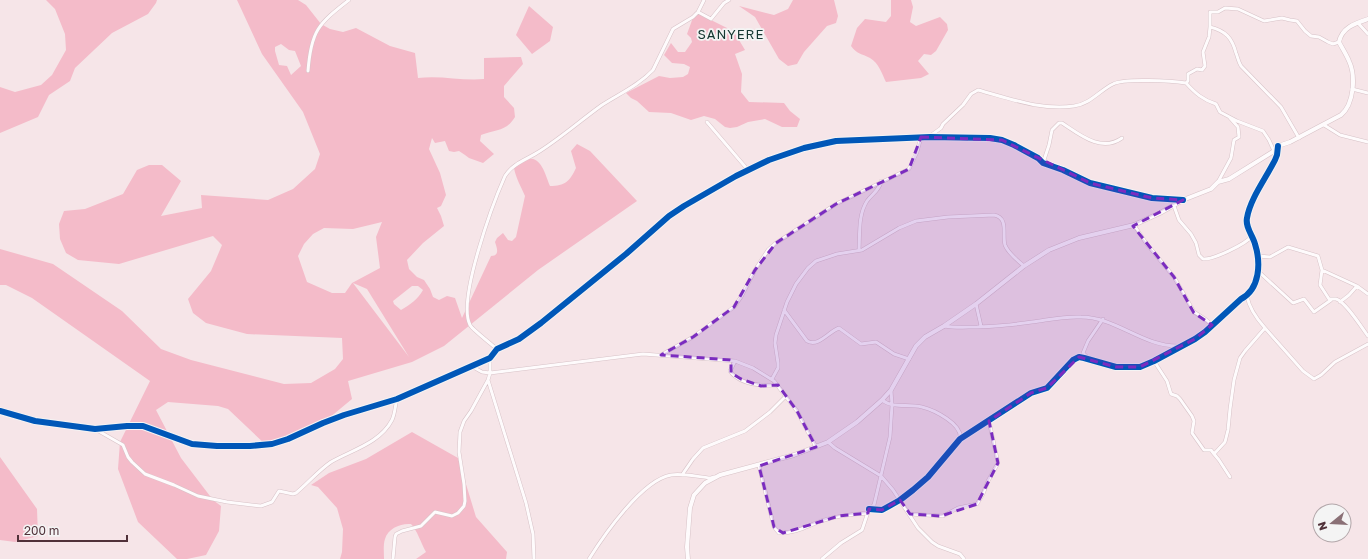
<svg xmlns="http://www.w3.org/2000/svg" width="1368" height="559" viewBox="0 0 1368 559" font-family="'Golos Text',sans-serif">
<rect width="100%" height="100%" fill="#f6e5e8"/>
<path fill="#f4bbc9" fill-rule="evenodd" d="M46 0H157L156 3 148 14 112 33 75 68 70 81 49 95 38 117 0 133V87L15 92 41 85 52 75 66 50 65 34 55 9Z
M237 0H298L306 5 321 24 330 29 343 32 356 28 390 46 415 53 418 78C440 75 462 81 484 79V58L521 57 523 64 504 86V97L514 108 515 117C506 132 496 129 481 135L480 141 494 154 483 163 469 158 465 155 459 151 454 152 449 151 445 141 435 143 432 138 429 149 440 173 446 195 441 206 437 208 441 216 444 226 423 243 407 260 409 269 417 277 424 280 430 289 433 297 439 300 447 296 455 298 462 318 491 256C500 256 497 248 495 242L497 238 503 233 508 240 512 241 516 237 525 196C521 186 516 179 514 168L518 161C540 152 543 168 550 186 565 186 570 181 576 168L571 151 577 144 590 151 637 201 538 270 444 346 412 362 348 381 352 399 323 423 266 445 228 409 218 406 168 402 156 410 181 458 213 500 221 506 219 531 206 555 187 559H177L138 522 118 469 120 442 150 381 32 298 6 285H0V249L53 264 122 311 161 349 191 360 284 384 311 383 335 369 343 359 342 338 247 334 206 323 193 313 188 299 211 271 222 245 213 236 119 264 78 260 66 253 60 239 59 224 64 211 85 209 123 194 137 170 149 165H162L181 181 161 216 202 208 201 195 268 200 293 189 315 169 320 154 303 112 262 54ZM281 44 289 50 295 51 301 66 291 75 287 66 279 65 275 51V47ZM382 222 376 237 380 268 352 283 345 293H332L307 282 298 256 304 244 313 234 324 228 353 229ZM353 283 367 289 409 357ZM412 286H418L423 290C418 299 410 305 401 310L394 304 393 301Z
M793 0H834L838 16 836 23 827 26 804 52 797 64 788 66 779 59 755 17 739 6 774 15 788 9Z
M891 0H911L913 7 910 22 916 26 940 17 947 24 948 30 936 51 931 55 924 54 918 61 929 74 921 78 886 82C882 74 879 63 870 58 861 53 858 55 851 46L857 28 865 19 886 22 891 16Z
M529 6 553 27 550 41 532 54 516 35Z
M695 12 727 28 736 35 745 50 735 54 742 74 741 92 749 102 784 103 790 111 800 119 797 127H782L765 119 748 122 737 127 730 128 725 127 715 119 704 116 691 120 671 113 649 112 637 101 631 98 626 93 659 76 670 78 683 77 688 74 690 67 684 64 672 63 664 55 671 43 678 52H685L692 42 691 38 687 34Z
M412 432 458 458 476 517 507 552 506 559H416L426 552C421 543 417 530 411 524 401 523 388 528 385 539 383 545 384 553 384 559H340L342 552 343 529 337 508 318 487 311 485 329 473 366 459Z
M0 457 37 509 38 536 15 542 0 540Z"/>
<g fill="none" stroke-linecap="round" stroke-linejoin="round">
<g stroke="#d7c2c7" stroke-width="4">
<path id="street" d="M698 12 711 19 724 3 729 0
M1358 23 1368 34
M1210 27C1226 31 1232 38 1236 53 1238 58 1238 61 1241 66L1281 107 1299 138
M308 71C311 31 318 24 349 0
M1352 89 1368 93
M707 122 748 170
M1324 125 1340 135 1368 142
M930 136 941 128 943 124 963 105 971 94 978 90C1008 98 1042 111 1074 106 1090 104 1099 91 1113 84 1124 78 1172 81 1186 83
M1274 151 1269 140 1263 131 1237 121 1220 112 1216 104C1203 100 1195 93 1186 83L1188 81V74L1197 69 1202 70 1205 66 1203 52 1209 37 1210 27V12H1218L1225 8 1238 9 1264 21 1282 18 1290 20 1297 21 1305 31 1311 36 1319 37 1328 42 1333 44 1339 42
M1043 163 1049 145 1052 130 1059 123H1062C1079 134 1101 153 1122 138
M1218 182 1231 158 1234 140 1239 137 1238 127 1230 118
M1174 206 1179 220 1191 234 1196 243 1199 255 1203 259C1213 260 1246 244 1252 236
M1134 225 1146 243 1174 277 1194 312 1205 319 1212 325
M859 250C860 234 858 215 867 201 872 194 880 190 881 181
M1258 256 1270 257 1288 247 1318 256 1322 270 1320 285 1329 299C1331 299 1334 299 1336 299 1345 301 1362 328 1368 336
M1322 270 1357 286 1368 294
M1259 272 1293 303 1304 299 1314 312 1331 300
M1340 302 1349 295 1357 286
M976 304 981 326
M784 310 807 341C819 347 828 332 839 328L861 344 876 342 894 354 909 359
M944 326C955 328 966 327 977 327 996 326 1014 325 1032 322 1048 320 1065 316 1081 317 1116 317 1143 347 1179 346
M1265 328 1303 371 1314 379 1321 375 1335 362 1368 344
M497 349C491 344 472 329 470 325 457 300 493 203 505 176 513 163 528 159 540 151 562 137 581 120 602 105 619 94 639 85 653 70L673 29 693 17 698 12 704 0
M661 355 693 337 734 307 741 297 755 270 768 250 776 243 836 204 909 169 917 152 921 137
M490 358V373L488 380 526 503 533 534 534 559
M1089 359 1083 353 1088 341 1103 319
M735 361 730 371C740 385 763 386 778 385
M1154 361 1167 381 1171 394 1177 396 1180 399 1192 416 1194 421 1192 433 1204 450H1211L1214 454
M473 367 482 372 490 373 643 354 735 361 753 368 774 381 797 411 816 447
M772 379 778 368V363L775 343 776 335 787 302 796 284 808 268 816 261 837 254 862 250 899 228 916 221 948 217 994 215C1009 218 1002 234 1005 245 1008 253 1018 261 1024 266
M882 400C893 409 909 403 922 407 934 410 963 424 960 439
M95 429 123 445 128 457 132 462 145 474 174 485 198 496 227 502 261 506 272 502 279 491 293 494 296 493C307 484 319 470 331 462 352 450 380 443 392 420 395 414 395 406 397 399
M828 442 835 448 881 476 893 490 918 528 932 542 938 546 960 554 964 559
M759 466 774 527 779 533C797 533 805 527 821 521 836 516 852 514 868 513
M682 475 693 459 703 448 745 431 770 412 786 396
M1230 477 1219 460 1214 454 1225 442 1228 430 1230 409 1234 380 1240 358 1245 351 1265 328C1257 319 1249 308 1247 296
M869 509 882 510 900 500 913 490 928 477 960 439 1031 393 1047 388 1073 360 1079 357 1084 358 1116 367H1140L1154 361 1195 339 1205 332 1241 299C1260 289 1261 263 1255 244 1253 236 1245 227 1247 218 1250 199 1266 178 1275 160L1277 155 1278 146
M910 514 943 516 958 508 977 504 983 494 988 481 998 463 989 421
M393 559 395 537 396 534 402 531 421 526 435 512 452 516 458 513 464 506 465 501 464 484 459 452 460 432 464 421 471 411 488 380
M589 559C604 535 642 480 671 475 683 473 698 477 711 478L714 477
M822 559 841 543 862 530 869 509 874 505 890 437 892 405 891 390"/>
</g>
<g stroke="#d7c2c7" stroke-width="5">
<path id="secondary" d="M0 411 35 421 95 429 127 426H143L192 444 217 446H250L272 444 288 439 323 423 344 415 397 399 490 358 497 349 519 339 541 323 626 254 669 216 684 206 736 176 769 160 804 148 836 141 930 137 990 138 1002 140 1014 145 1038 158 1043 163 1063 170 1090 183 1152 198 1183 200
M688 559 687 547 690 508 694 495 705 483 720 475 794 455 828 442 857 422 882 400 891 390 916 346 925 337 944 326 976 304 1024 266 1049 250 1079 238 1134 225 1160 213 1183 200 1211 189 1218 182 1229 179 1274 151 1278 146 1290 142 1341 115C1354 104 1356 76 1349 61 1346 54 1342 48 1339 42 1342 27 1356 23 1368 19"/>
</g>
<use href="#street" stroke="#fefbfc" stroke-width="3"/>
<use href="#secondary" stroke="#fefbfc" stroke-width="4"/>
<g stroke="#f4f4f4" stroke-width="8">
<path id="cycleway" d="M0 411 35 421 95 429 127 426H143L192 444 217 446H250L272 444 288 439 323 423 344 415 397 399 490 358 497 349 519 339 541 323 626 254 669 216 684 206 736 176 769 160 804 148 836 141 930 137 990 138 1002 140 1014 145 1038 158 1043 163 1063 170 1090 183 1152 198 1183 200
M869 509 882 510 900 500 913 490 928 477 960 439 1031 393 1047 388 1073 360 1079 357 1084 358 1116 367H1140L1154 361 1195 339 1205 332 1241 299C1260 289 1261 263 1255 244 1253 236 1245 227 1247 218 1250 199 1266 178 1275 160L1277 155 1278 146"/>
</g>
<use href="#cycleway" stroke="#0057b8" stroke-width="6"/>
</g>
<path fill="#7b2cbf" fill-opacity="0.2" stroke="#7b2cbf" stroke-width="3" stroke-dasharray="8 5" stroke-linejoin="round" d="M921 137 1002 140 1090 183 1152 198 1183 200 1133 226 1174 277 1194 313 1212 325 1195 339 1140 367H1116L1079 357 1047 388 1031 393 989 421 998 463 977 504 941 516 910 514 900 500 882 510 869 509 868 513 839 516 783 533 774 527 759 466 816 447 797 411 778 385 761 386 741 379 731 373V360L661 355 693 337 734 307 755 270 776 243 836 204 909 169Z"/>
<g text-anchor="middle" stroke-width="3.5" stroke-linejoin="round" paint-order="stroke">
<g font-size="13" letter-spacing="1" fill="#163732" stroke="#f4f4f4">
<text x="731" y="39">SANYERE</text>
</g>
</g>
<g transform="translate(1332 523) rotate(252)"><circle r="19" fill="#f4f4f4" stroke="#b2a6a9"/>
<path d="M0-3L7 15L0 10L-7 15Z" fill="#8a7076"/>
<text y="-6" font-size="11" font-weight="bold" text-anchor="middle" fill="#503139">N</text>
</g>
<path d="M18 535v6h109v-6" fill="none" stroke="#503139" stroke-width="2"/>
<text x="24" y="535" font-size="12" fill="#503139" stroke="#f4f4f4" stroke-width="3" paint-order="stroke">200 m</text>
</svg>
